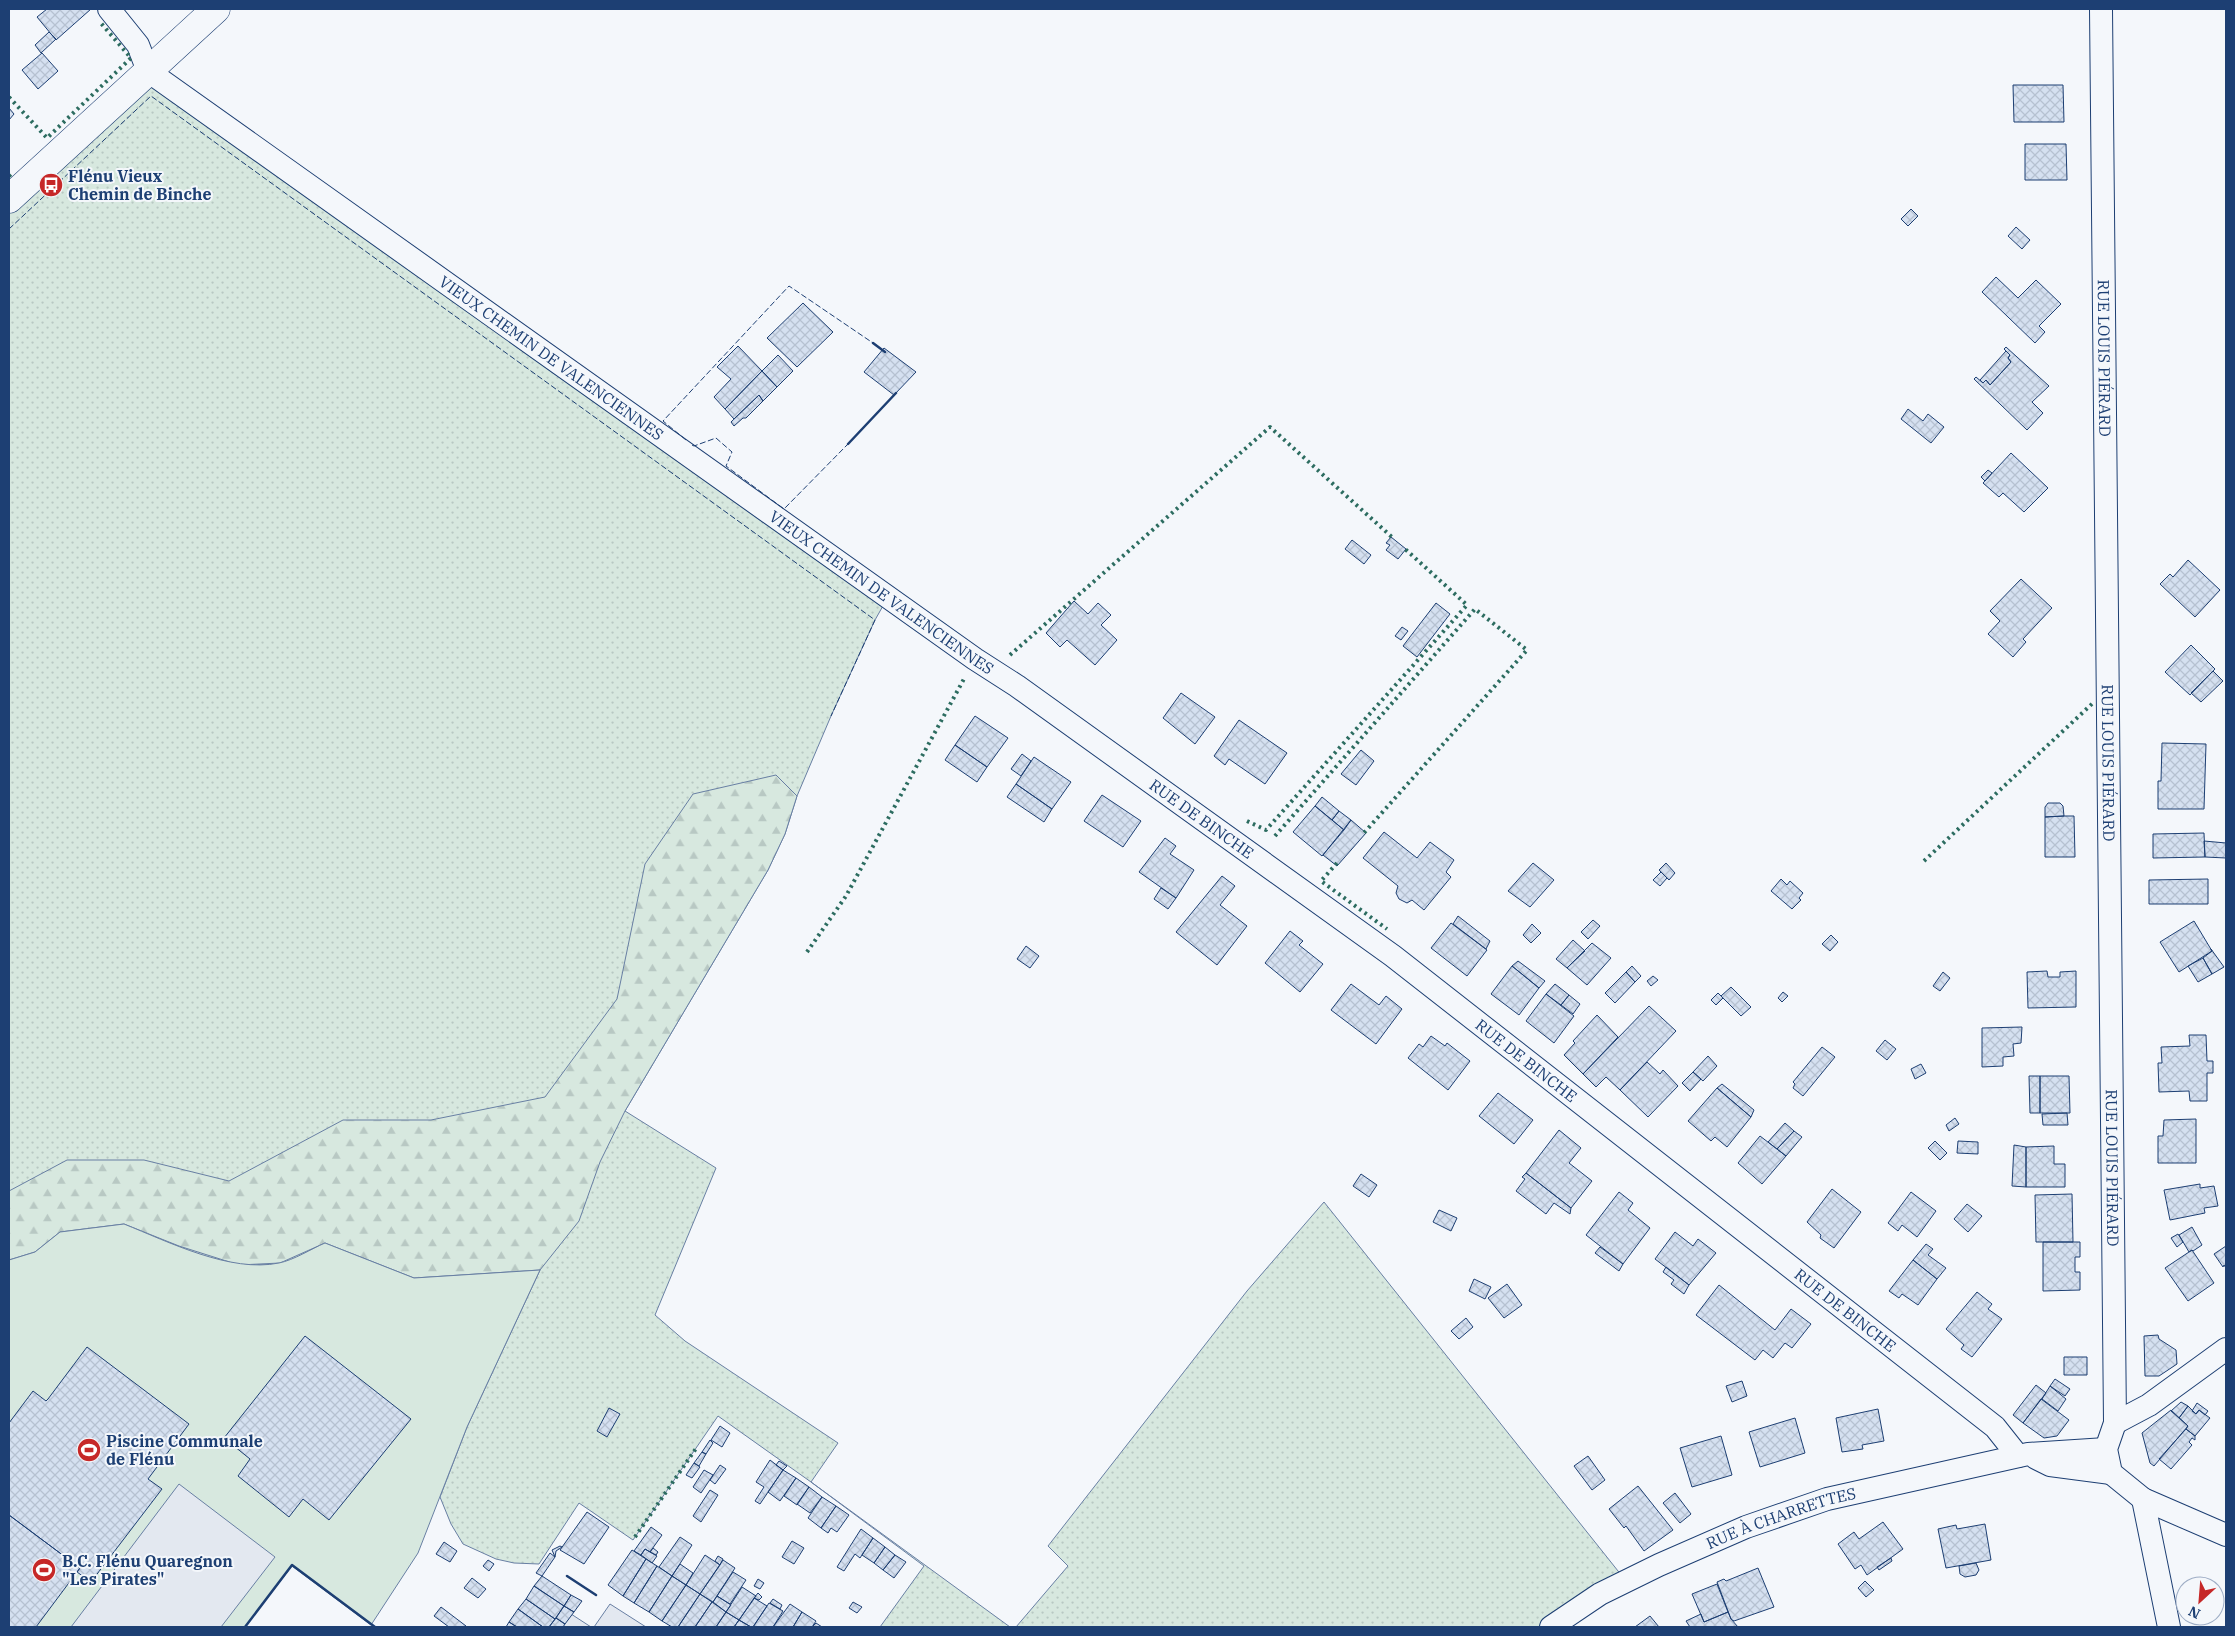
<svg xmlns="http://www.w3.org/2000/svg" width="2235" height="1636" viewBox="0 0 2235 1636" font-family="'IBM Plex Serif',serif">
<defs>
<pattern id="grass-dots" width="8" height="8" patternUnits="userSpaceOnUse" patternTransform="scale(1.25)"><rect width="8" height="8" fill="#d7e8df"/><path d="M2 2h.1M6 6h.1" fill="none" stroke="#b8c8c3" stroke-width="1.8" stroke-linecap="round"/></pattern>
<pattern id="forest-firs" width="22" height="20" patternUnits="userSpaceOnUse" patternTransform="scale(1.25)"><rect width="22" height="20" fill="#d7e8df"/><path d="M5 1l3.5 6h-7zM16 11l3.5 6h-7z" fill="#b8c8c3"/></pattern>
<pattern id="building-cross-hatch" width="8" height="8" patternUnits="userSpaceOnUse" patternTransform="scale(1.25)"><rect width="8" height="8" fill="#d5e0f0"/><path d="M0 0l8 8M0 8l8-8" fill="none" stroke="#b6c1d1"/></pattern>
</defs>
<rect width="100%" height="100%" fill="#f4f7fb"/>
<path fill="url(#grass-dots)" stroke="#687fa3" d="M148 71 888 597 875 620 831 716 797 796 785 834 768 870 625 1111 716 1168 655 1315 685 1341 838 1443 811 1482 1010 1627H880L924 1566 811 1482 718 1416 633 1540 579 1503 539 1564 514 1563 496 1559 463 1544 451 1524 440 1497 467 1427 540 1270 9 1260V199Z
M1324 1202 1626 1581 1551 1627H1016L1068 1566 1048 1546 1247 1291Z"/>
<path fill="url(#forest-firs)" stroke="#687fa3" d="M776 775 797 796 785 834 768 870 625 1111 600 1162 579 1221 540 1270 414 1278 325 1243 280 1263 239 1265 179 1246 124 1224 60 1232 35 1252 9 1260V1191L67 1160H144L229 1181 343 1120H431L545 1097 617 999 645 864 693 794Z"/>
<path fill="#d7e8df" stroke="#687fa3" d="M124 1224C169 1242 230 1273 279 1263 294 1260 311 1249 325 1243L414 1278 540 1270 467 1427 418 1553 371 1625 292 1566 245 1627H9V1260L35 1252 60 1232Z"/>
<path fill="#e3e8f0" stroke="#687fa3" d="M179 1484 275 1557 221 1627H71Z
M610 1604 646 1627H594Z
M568 1612 591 1627H558Z"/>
<path fill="url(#building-cross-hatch)" stroke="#1d3f73" d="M47 9H91L56 40 37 17Z
M49 32 56 39 41 53 35 45Z
M42 53 58 71 38 89 22 70Z
M2013 85H2063L2064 122H2014Z
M9 108 14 114 9 120Z
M2025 144H2066L2067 180H2025Z
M1911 209 1918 216 1908 226 1901 219Z
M2016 227 2030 240 2022 249 2008 236Z
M1996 277 2018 298 2036 280 2061 304 2039 326 2045 332 2035 343 1982 292Z
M803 303 833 332 797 367 767 338Z
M738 346 762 371 725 409 714 397 731 379 717 367Z
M2006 347 2049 386 2032 402 2043 413 2027 430 1974 379 1976 377 1983 383 1986 380 1990 385 2011 362 2008 358 2010 355 2004 349Z
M884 348 916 372 894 395 864 372Z
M2006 351 2010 355 2008 358 2011 362 1990 385 1986 380 1983 383 1980 380Z
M778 355 793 371 777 387 762 371Z
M762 371 777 387 763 401 759 395 734 419 725 409Z
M759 395 763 401 746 418H743L734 426 731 422Z
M1908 409 1923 421 1928 414 1944 427 1931 443 1901 419Z
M2011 453 2048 488 2024 512 2003 493 1999 497 1983 483Z
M1988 470 1992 473 1985 481 1981 477Z
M1391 537 1406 549 1398 559 1386 550 1390 545 1386 543Z
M1352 540 1371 555 1364 564 1345 549Z
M2188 560 2220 590 2195 617 2160 584 2170 574 2173 577Z
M2021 579 2052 608 2023 639 2026 642 2013 657 1988 634 2000 621 1990 611Z
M1074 601 1088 614 1098 603 1111 615 1101 625 1117 640 1095 665 1067 640 1060 647 1046 633Z
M1436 603 1450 614 1417 657 1403 646Z
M1402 627 1408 631 1401 640 1395 636Z
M2191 645 2215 669 2190 695 2165 672Z
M2213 671 2223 681 2201 702 2191 693Z
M1181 693 1215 717 1195 744 1163 718Z
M975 716 1008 738 987 767 955 745Z
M1239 720 1287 753 1265 784 1229 759 1225 765 1214 756Z
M2162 743 2206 744 2204 809H2158V781H2161Z
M955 745 987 767 977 782 945 760Z
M1361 750 1374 761 1356 785 1341 774Z
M1022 754 1031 761 1021 776 1011 769Z
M1034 757 1071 782 1052 809 1016 784Z
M1016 784 1052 809 1044 822 1007 797Z
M1102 795 1141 821 1123 847 1084 821Z
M1322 797 1339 811 1332 820 1315 806Z
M2048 803H2060L2063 806 2064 816 2045 817V807Z
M1315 806 1344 830 1322 856 1293 832Z
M1339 811 1351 820 1344 830 1332 820Z
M2064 816H2074L2075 857H2045V817Z
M1351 820 1366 833 1337 866 1323 855Z
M1384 832 1417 858 1430 842 1454 860 1446 872 1451 877 1424 910 1412 900 1407 903 1399 899 1396 893 1398 886 1363 858Z
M2204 833 2205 857 2153 858V834Z
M1165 838 1176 846 1170 854 1194 870 1176 898 1139 872Z
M2204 841 2226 843V858L2205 857Z
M1533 863 1554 880 1530 907 1508 891Z
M1666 863 1675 873 1669 880 1659 870Z
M1661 872 1667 878 1660 886 1653 880Z
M1222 876 1235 886 1220 905 1247 926 1217 965 1176 932Z
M1781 879 1787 885 1790 881 1803 893 1799 898 1801 900 1792 909 1771 891Z
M2208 879V904H2149V880Z
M1161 888 1176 898 1168 909 1154 899Z
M1458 916 1490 941 1486 949 1453 924Z
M1593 920 1600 926 1588 939 1581 932Z
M2194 921 2212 951 2179 972 2160 942Z
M1451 923 1487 950 1467 976 1431 948Z
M1532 924 1541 933 1531 943 1523 935Z
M1290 931 1303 941 1299 945 1323 964 1300 992 1265 963Z
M1831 935 1838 942 1830 951 1822 944Z
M1573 940 1585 951 1567 968 1556 959Z
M1592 943 1611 958 1587 985 1567 968Z
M1026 946 1039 956 1030 968 1017 959Z
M2211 949 2224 967 2212 974 2203 958 2212 951Z
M2203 958 2212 974 2198 982 2188 966Z
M1518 961 1545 981 1539 988 1512 966Z
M1512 966 1539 988 1519 1015 1491 994Z
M1632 966 1641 976 1635 982 1626 972Z
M2047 971 2048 977H2060V972L2076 971V1007L2028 1008 2027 972Z
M1626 972 1635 982 1615 1003 1605 993Z
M1943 972 1950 978 1940 991 1933 986Z
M1653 976 1658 980 1651 986 1647 981Z
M1351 984 1379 1005 1386 996 1402 1009 1376 1044 1331 1010Z
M1555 984 1569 995 1561 1005 1546 994Z
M1731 987 1751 1007 1741 1016 1721 996Z
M1783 992 1788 996 1782 1002 1778 998Z
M1718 993 1723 998 1716 1005 1711 1000Z
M1546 994 1574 1016 1554 1043 1526 1021Z
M1569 995 1580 1004 1573 1014 1561 1005Z
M1649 1006 1676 1031 1620 1090 1606 1077 1596 1087 1583 1074Z
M1597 1015 1618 1037 1583 1074 1564 1055 1575 1043 1573 1041Z
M2022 1027 2021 1043 2013 1044 2014 1056 2003 1057V1066L1982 1067V1028Z
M2189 1035H2206L2207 1061H2213V1073H2207V1101H2190L2189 1091 2159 1092 2158 1063H2162L2161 1047 2190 1046Z
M1431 1036 1445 1046 1447 1043 1470 1061 1448 1090 1408 1058 1419 1044 1423 1047Z
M1885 1040 1896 1049 1887 1060 1876 1051Z
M1822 1047 1835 1057 1803 1096 1793 1088 1795 1084 1793 1082Z
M1708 1056 1717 1066 1703 1081 1693 1072Z
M1647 1062 1660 1074 1663 1070 1678 1086 1648 1117 1620 1090Z
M1921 1064 1926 1073 1915 1079 1911 1069Z
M1693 1072 1701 1079 1690 1091 1682 1083Z
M2029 1076H2040V1113H2030Z
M2040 1076H2069L2070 1113H2040Z
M1722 1084 1754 1110 1751 1117 1717 1088Z
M1717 1088 1751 1117 1727 1147 1715 1137 1711 1141 1688 1121Z
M1498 1093 1533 1120 1514 1144 1479 1116Z
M2067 1113 2068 1125H2043L2042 1114Z
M1955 1118 1959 1124 1949 1131 1946 1125Z
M2196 1119V1163H2158V1136H2163L2164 1120Z
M1785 1123 1794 1131 1777 1149 1768 1142Z
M1559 1130 1581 1148 1569 1163 1592 1181 1571 1208 1526 1173Z
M1794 1131 1802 1137 1786 1156 1777 1149Z
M1760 1136 1786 1156 1762 1184 1738 1163Z
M1935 1141 1947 1153 1940 1160 1928 1148Z
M1958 1141 1978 1142V1154L1957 1153Z
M2014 1145 2026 1147V1187L2012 1186Z
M2054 1146V1164H2065V1187H2026V1147Z
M1526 1173 1571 1208 1570 1214 1554 1203 1546 1214 1516 1191 1525 1179 1522 1177Z
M1361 1174 1377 1185 1369 1197 1353 1186Z
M2200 1184V1188L2214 1186 2218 1206 2204 1208 2205 1213 2170 1220 2164 1190Z
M1832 1189 1861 1212 1834 1248 1820 1238 1821 1235 1807 1222Z
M1619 1192 1633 1203 1628 1210 1650 1228 1623 1264 1586 1235Z
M1911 1192 1936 1211 1917 1237 1902 1225 1898 1231 1888 1223Z
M2072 1194 2073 1242H2036L2035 1195Z
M1967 1204 1982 1216 1968 1232 1954 1219Z
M1439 1210 1457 1218 1451 1231 1433 1222Z
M2192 1227 2202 1245 2193 1251 2192 1250 2189 1252 2179 1235Z
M1675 1232 1693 1246 1698 1239 1716 1253 1689 1285 1655 1259Z
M2178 1234 2183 1242 2177 1247 2171 1238Z
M2043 1242H2080V1257H2075V1272H2080V1290L2043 1291Z
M1926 1244 1933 1249 1928 1255 1946 1268 1937 1279 1913 1260Z
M2226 1246V1268L2224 1265 2223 1267 2214 1254Z
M1600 1247 1623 1264 1619 1271 1595 1253Z
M2192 1250 2214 1283 2188 1301 2165 1268Z
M1913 1260 1937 1279 1918 1305 1902 1294 1899 1298 1889 1291Z
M1666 1267 1689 1285 1684 1294 1671 1284 1674 1280 1663 1272Z
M1474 1279 1491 1287 1485 1299 1469 1291Z
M1507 1284 1522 1305 1504 1318 1488 1298Z
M1719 1285 1775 1330 1791 1309 1811 1324 1792 1348 1785 1343 1773 1358 1763 1350 1755 1360 1696 1315Z
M1977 1292 1992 1304 1988 1309 2002 1319 1972 1357 1961 1349 1964 1345 1946 1329Z
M1466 1318 1473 1327 1459 1339 1451 1331Z
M2158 1335 2159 1339 2176 1350 2177 1364 2159 1376H2145L2144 1336Z
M305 1336 411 1419 329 1520 303 1499 289 1517 238 1476 250 1459 224 1438Z
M87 1347 189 1424 148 1479 162 1489 91 1582 77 1572 80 1568 9 1515V1423L33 1391 46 1401 48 1399Z
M2064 1357H2087V1375H2064Z
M2055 1379 2070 1389 2065 1396 2050 1386Z
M1742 1381 1747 1396 1732 1402 1726 1386Z
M2036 1385 2046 1393 2023 1423 2013 1415Z
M2050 1386 2066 1399 2058 1411 2042 1399Z
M2041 1399 2069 1420 2057 1436 2044 1438 2023 1423Z
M2181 1402 2188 1406 2179 1418 2171 1411Z
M2197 1403 2208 1411 2205 1415 2199 1410 2196 1414 2192 1411Z
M2188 1406 2196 1414 2199 1410 2210 1418 2195 1436 2186 1429 2188 1426 2179 1418Z
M609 1408 620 1414 607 1437 597 1431Z
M1878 1409 1884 1441 1862 1445 1863 1449 1842 1452 1836 1418Z
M2171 1410 2188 1426 2154 1466 2150 1463 2142 1433Z
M1795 1418 1805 1453 1760 1467 1749 1432Z
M720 1426 730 1433 722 1447 711 1440Z
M2186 1429 2195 1436V1440L2192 1438 2189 1442 2192 1445 2171 1469 2159 1459Z
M1721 1436 1732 1475 1692 1487 1680 1448Z
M710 1440 713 1443 706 1454 702 1452Z
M702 1452 706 1454 699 1466 694 1463Z
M1588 1456 1605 1480 1592 1490 1574 1466Z
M770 1460 783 1470 760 1504 755 1501 764 1487 756 1482Z
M779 1461 787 1466 783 1470 776 1465Z
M694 1463 700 1467 692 1478 686 1475Z
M720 1465 726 1469 715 1484 710 1480Z
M704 1470 713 1475 701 1493 693 1487Z
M783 1470 796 1478 780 1501 768 1492Z
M796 1478 809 1487 797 1505 784 1496Z
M1638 1486 1673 1530 1644 1551 1626 1526 1624 1528 1609 1509Z
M809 1487 822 1497 810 1513 797 1504Z
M710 1490 718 1495 701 1522 693 1516Z
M1675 1493 1691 1514 1680 1523 1663 1503Z
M822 1497 836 1506 821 1528 808 1518Z
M836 1506 849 1515 837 1532 831 1528 828 1533 821 1528Z
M587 1512 609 1527 584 1564 560 1550Z
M9 1515 80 1568 36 1627H9Z
M1883 1522 1903 1549 1867 1575 1861 1565 1855 1569 1838 1544 1854 1532 1859 1539Z
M1985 1524 1991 1560 1946 1568 1938 1529 1956 1525 1957 1529Z
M651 1527 662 1535 650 1552 645 1549 641 1555 634 1551Z
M861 1529 873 1538 860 1558 855 1554 844 1571 837 1567Z
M680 1537 692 1545 672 1576 659 1567Z
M873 1538 885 1547 874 1563 862 1555Z
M792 1541 804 1548 794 1564 782 1557Z
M444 1542 457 1551 450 1562 436 1554Z
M560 1546 562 1547 556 1551 555 1557 552 1550Z
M885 1547 895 1555 883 1570 874 1563Z
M653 1548 658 1552 656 1555 650 1552Z
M645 1549 657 1556 652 1563 641 1555Z
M632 1550 646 1559 623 1596 608 1585Z
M550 1553 555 1557 542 1576 536 1573Z
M705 1555 720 1565 700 1594 686 1585Z
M895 1555 906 1562 894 1578 883 1570Z
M718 1556 723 1559 720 1565 715 1561Z
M1891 1558 1892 1561 1879 1570 1877 1567Z
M646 1559 657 1566 634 1603 623 1596Z
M488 1560 494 1564 489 1571 483 1566Z
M723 1560 735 1568 713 1602 700 1594Z
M1976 1563 1979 1570 1976 1575 1965 1577 1960 1574 1959 1566Z
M680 1564 693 1573 686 1585 672 1576Z
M657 1566 672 1576 649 1612 634 1603Z
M1758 1568 1774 1607 1734 1621 1731 1619 1717 1582 1724 1579 1726 1581 1731 1579Z
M733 1572 746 1580 730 1604 717 1596Z
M542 1576 571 1595 564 1606 534 1586Z
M672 1576 686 1585 662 1621 649 1612Z
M472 1578 486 1589 478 1598 464 1588Z
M758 1579 764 1583 760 1589 754 1586Z
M1865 1581 1874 1590 1866 1597 1858 1588Z
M1717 1584 1728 1612 1704 1622 1692 1594Z
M686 1585 700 1594 678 1627H672L662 1621Z
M534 1586 564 1606 555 1619 526 1599Z
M742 1587 756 1596 739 1620 726 1612Z
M758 1593 762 1597 759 1600 754 1598Z
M700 1594 712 1602 695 1627H678Z
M571 1595 582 1601 574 1612 564 1606Z
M717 1596 731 1605 726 1612 713 1602Z
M754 1598 767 1606 753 1627H751L739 1620Z
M526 1599 555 1619 549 1627H543L518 1609Z
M773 1599 782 1605 780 1609 770 1603Z
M712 1602 726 1612 716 1627H695Z
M853 1602 862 1607 857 1613 849 1608Z
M769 1603 783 1611 773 1627H753Z
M790 1604 802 1612 793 1627H773Z
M564 1606 574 1612 565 1624 556 1618Z
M441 1607 466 1626 464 1627H449L434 1616Z
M518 1609 543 1627H517L509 1622Z
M726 1612 739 1620 734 1627H716Z
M802 1612 816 1621 812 1627H793Z
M1728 1612 1731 1619 1738 1627H1690L1686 1621 1701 1614 1704 1622Z
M1650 1616 1659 1627H1635Z
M556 1618 565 1624 563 1627H549Z
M739 1620 751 1627H734Z
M509 1622 517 1627H506Z
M816 1623 822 1627H812Z"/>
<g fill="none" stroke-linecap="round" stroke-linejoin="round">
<g stroke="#1d3f73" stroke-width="24">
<g id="minor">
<path id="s1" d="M109 9 138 45 148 71 975 659 1017 686 1393 956 1995 1427 2018 1456"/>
<path id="s2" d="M2101 9 2115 1423 2106 1449 2111 1473 2143 1499 2226 1535"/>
<path d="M2115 1423 2149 1405 2226 1349"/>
<path d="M2036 1458 2050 1465 2111 1473"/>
<path d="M2143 1499 2169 1627"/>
<path id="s3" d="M1551 1627 1600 1594 1659 1565 1746 1527 1827 1499 2028 1454 2106 1449"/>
</g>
</g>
<g stroke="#1d3f73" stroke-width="29">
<path id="tertiary" d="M9 199 216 9"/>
</g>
<use href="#minor" stroke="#f4f7fb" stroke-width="22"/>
<use href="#tertiary" stroke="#f4f7fb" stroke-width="28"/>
<path stroke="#2c6c60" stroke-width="4" stroke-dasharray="2.5 4" stroke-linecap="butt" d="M9 97 47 138 131 58 100 22
M9 176 13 172
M1010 655 1270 427 1393 538
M1247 821 1266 830 1467 605 1404 548
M1275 836 1475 609 1527 650 1363 834
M1924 861 2094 702
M1337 863 1321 881 1387 929
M807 952 846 896 965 677
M635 1537 697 1447"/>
<path stroke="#1d3f73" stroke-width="1" stroke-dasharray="6 2.5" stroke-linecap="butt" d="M9 229 151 96 875 620 831 716
M686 440 663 421 789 286 873 343
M692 445 694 446 716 438 732 452 726 466 784 509 848 444"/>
<path stroke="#1d3f73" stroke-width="2.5" d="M873 343 885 352
M848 444 896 393
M567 1576 596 1595
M245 1627 292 1565 375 1627"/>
</g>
<defs>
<g id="bus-disc" transform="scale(1.25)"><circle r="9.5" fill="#c62828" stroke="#f4f7fb"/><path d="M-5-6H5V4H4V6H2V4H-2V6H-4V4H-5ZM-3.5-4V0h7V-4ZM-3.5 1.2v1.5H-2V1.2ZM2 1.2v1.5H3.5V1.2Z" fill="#fff"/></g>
<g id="stadium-disc" transform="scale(1.25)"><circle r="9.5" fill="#c62828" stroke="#f4f7fb"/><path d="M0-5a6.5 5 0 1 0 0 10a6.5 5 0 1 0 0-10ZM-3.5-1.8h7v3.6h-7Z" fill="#fff"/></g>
</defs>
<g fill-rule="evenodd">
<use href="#bus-disc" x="51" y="185"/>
<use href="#stadium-disc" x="89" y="1450"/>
<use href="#stadium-disc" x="44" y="1570"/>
</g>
<g text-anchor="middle" stroke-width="4" stroke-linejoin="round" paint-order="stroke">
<g font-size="16" font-weight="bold" fill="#1d3f73" stroke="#f4f7fb" text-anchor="start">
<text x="68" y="182">Flénu Vieux<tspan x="68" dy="18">Chemin de Binche</tspan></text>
<text x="106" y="1447">Piscine Communale<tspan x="106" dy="18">de Flénu</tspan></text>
<text x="62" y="1567">B.C. Flénu Quaregnon<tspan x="62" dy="18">"Les Pirates"</tspan></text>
</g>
<g font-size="16" fill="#1d3f73" stroke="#f4f7fb">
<text dy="6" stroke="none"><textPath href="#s1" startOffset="569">VIEUX CHEMIN DE VALENCIENNES</textPath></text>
<text dy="6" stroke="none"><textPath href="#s2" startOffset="349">RUE LOUIS PIÉRARD</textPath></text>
<text dy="6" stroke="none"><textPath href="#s1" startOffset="974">VIEUX CHEMIN DE VALENCIENNES</textPath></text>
<text dy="6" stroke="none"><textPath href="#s2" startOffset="754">RUE LOUIS PIÉRARD</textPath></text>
<text dy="6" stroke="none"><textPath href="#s1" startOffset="1366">RUE DE BINCHE</textPath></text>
<text dy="6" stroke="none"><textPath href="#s1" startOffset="1771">RUE DE BINCHE</textPath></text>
<text dy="6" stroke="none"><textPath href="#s2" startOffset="1159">RUE LOUIS PIÉRARD</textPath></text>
<text dy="6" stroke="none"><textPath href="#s1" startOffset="2176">RUE DE BINCHE</textPath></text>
<text dy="6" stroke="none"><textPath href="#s3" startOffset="256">RUE À CHARRETTES</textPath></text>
</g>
</g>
<rect width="2235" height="1636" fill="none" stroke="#1d3f73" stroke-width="20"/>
<g transform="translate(2200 1601) rotate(206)"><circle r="24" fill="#f4f7fb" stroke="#9eadc5"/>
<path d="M0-4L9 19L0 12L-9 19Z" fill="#c62828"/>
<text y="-8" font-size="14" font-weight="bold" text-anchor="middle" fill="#1d3f73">N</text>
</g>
</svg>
